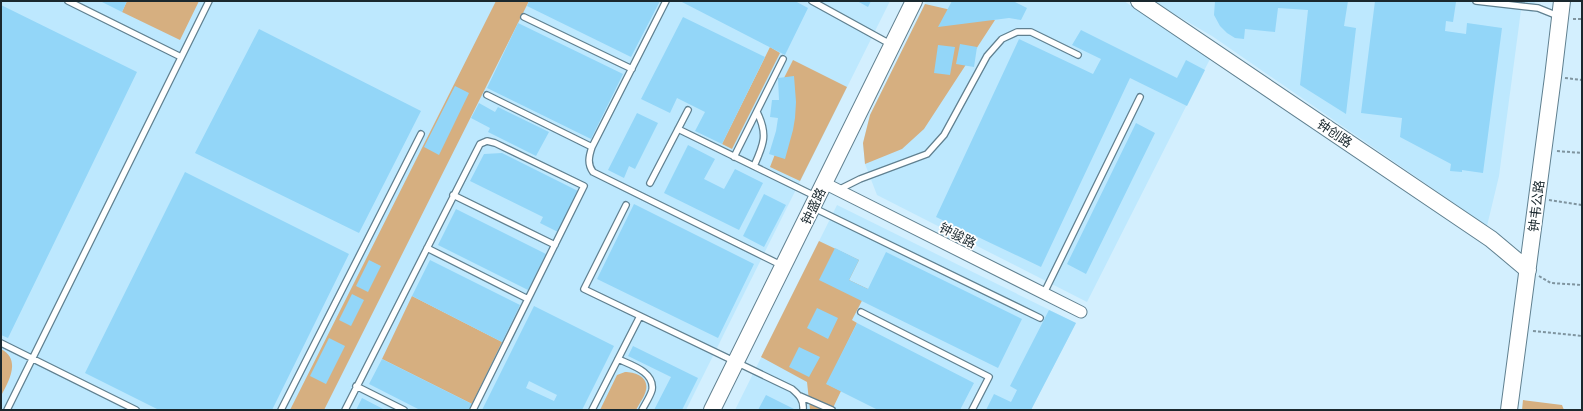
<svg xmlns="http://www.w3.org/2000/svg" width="1583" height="411" viewBox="0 0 1583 411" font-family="'Exo 2','Noto Sans SC',sans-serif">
<rect width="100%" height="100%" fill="#d3effe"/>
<path fill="#bde8fe" d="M1 1H890L686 410H1Z
M926 1H1124L1210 59 1087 302 877 195 865 164 863 143 870 115Z
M1152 1H1535L1533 12 1521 10 1499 176 1487 226 1212 36Z
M837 205 1076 323 1031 410H735Z"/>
<path fill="#d6af80" d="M127 1H199L180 40 122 12Z
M496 1H529L324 410H290Z
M925 4 995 20 924 129 902 149 865 164 863 143 870 115Z
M770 47 780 53 732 149 722 144Z
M793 60 847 87 800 181 770 167 779 144 783 80Z
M819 241 859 260 849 280 868 289 852 320 857 323 827 384 841 391 832 410H810L807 382 761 357Z
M412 296 502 342 472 404 382 359Z
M1 349C22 360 8 382 1 396Z
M625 372C635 372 649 377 646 390 645 396 639 404 636 410H600L617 375Z
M1523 400 1562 405 1564 410H1522Z"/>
<path fill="#93d6f8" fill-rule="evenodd" d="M100 1H127L122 12Z
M529 1H660L631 57 527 6Z
M680 1H795L808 8 785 55Z
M857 1H871L868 7Z
M952 1H1013L1027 8 1021 20 1009 18 938 27Z
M1215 1H1348L1344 26 1356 28 1346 114 1300 85 1308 10 1278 8 1275 32 1245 29 1244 39 1235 38 1227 33 1220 26 1214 15Z
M1375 1 1456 2 1453 22 1446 21 1445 31 1466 34 1467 23 1502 28 1483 173 1462 170V172L1450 171 1451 164 1400 137 1402 118 1361 113Z
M1 5 137 72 8 338 1 335Z
M683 17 765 57 722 144 695 131 705 112 677 98 670 113 641 99Z
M518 23 623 74 591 139 487 88Z
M259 29 421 111 359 233 195 153Z
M1081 30 1177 78 1186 60 1205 70 1187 106 1130 78 1041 267 936 217 1019 39 1093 74 1101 59 1072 45Z
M960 44 977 47 974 67 956 64Z
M938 45 955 47 950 75 934 73Z
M794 76 796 102 795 118 793 130 785 159 769 154 776 131 778 118 770 117 772 100H779L778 78Z
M455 86 469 93 439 155 424 147Z
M479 103 495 112 498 107 549 132 536 156 488 132 490 128 471 118Z
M637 113 658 123 635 169 629 166 624 178 608 170Z
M1136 123 1155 133 1086 274 1067 264Z
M688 145 715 159 704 179 724 189 735 169 763 183 739 230 664 193Z
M502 153 578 191 558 232 540 223 543 217 470 181 484 154Z
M185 172 349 254 272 410H159L85 373Z
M764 194 786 205 764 247 743 236Z
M634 204 754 264 718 338 597 279Z
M456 209 546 254 528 290 438 245Z
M835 248 859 260 849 280 868 289 886 252 1022 319 998 368 819 280Z
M369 260 381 266 368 292 356 286Z
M430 260 520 305 502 342 412 296Z
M352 294 364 300 351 326 339 320Z
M534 306 614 346 582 410H482ZM529 381 557 395 554 401 526 388Z
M817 308 838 318 828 339 807 328Z
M1049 310 1076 323 1031 410H986L994 394 1011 402 1017 390 1010 386Z
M857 323 974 383 960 410H878L826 384Z
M329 338 345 346 326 384 310 376Z
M633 346 698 378 682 410H654L671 377 628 356Z
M799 347 820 357 809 377 789 367Z
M382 359 472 404 469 410H420L369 384Z
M766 395 796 410H758Z
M362 398 385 410H356Z"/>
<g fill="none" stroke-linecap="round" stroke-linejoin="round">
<g stroke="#608090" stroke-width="8">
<path id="lane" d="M68 1 181 57
M666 1 592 147C589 156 587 164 593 172L783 266
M812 1 892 45
M1476 1 1538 8 1558 16
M524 17 632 69
M487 95 592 147
M678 129 817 197
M734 157 783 59
M754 166C764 144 768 134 757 112
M650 183 688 110
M838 190 860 179 927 154 944 135 987 56 1002 39 1017 32H1031L1078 55
M453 195 555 245
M626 205 584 289 792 389C799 395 804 400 803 410
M814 208 1040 318
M427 248 528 299
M1044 293 1140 97
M861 312 989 377 972 410
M1 343 136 410
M618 359C631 365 655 372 652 390 650 397 645 404 642 410
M356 386 404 410
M800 396 832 410
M7 410 209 1
M281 410 421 134
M345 410 480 144 487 141 495 143 584 186 473 410
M592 410 640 316"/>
</g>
<g stroke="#608090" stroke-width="13">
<path id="street" d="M824 183 1081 312"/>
</g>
<g stroke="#608090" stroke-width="18">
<path id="secondary" d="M1139 1 1491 239 1528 270
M712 410 914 1
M1509 410 1553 77 1562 1"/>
</g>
<path stroke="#7f949f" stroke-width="2" stroke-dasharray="3 2" stroke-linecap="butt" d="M1573 19H1582
M1565 78 1582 80
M1557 151 1582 153
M1549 200 1582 205
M1539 276 1551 283 1582 285
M1533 331 1582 336"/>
<use href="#lane" stroke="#fff" stroke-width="5.5"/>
<use href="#street" stroke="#fff" stroke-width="11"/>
<use href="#secondary" stroke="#fff" stroke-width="16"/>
</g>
<g text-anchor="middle" stroke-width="3.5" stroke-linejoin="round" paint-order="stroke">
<g font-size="13" fill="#1a282e" stroke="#fff">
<text transform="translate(1335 133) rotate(34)" y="5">钟创路</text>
<text transform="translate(813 206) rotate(-64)" y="5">钟盛路</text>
<text transform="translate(1536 206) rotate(-83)" y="5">钟韦公路</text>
<text transform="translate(958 235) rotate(27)" y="5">钟骏路</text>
</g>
</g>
<rect width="1583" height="411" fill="none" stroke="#1a282e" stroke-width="4"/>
</svg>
